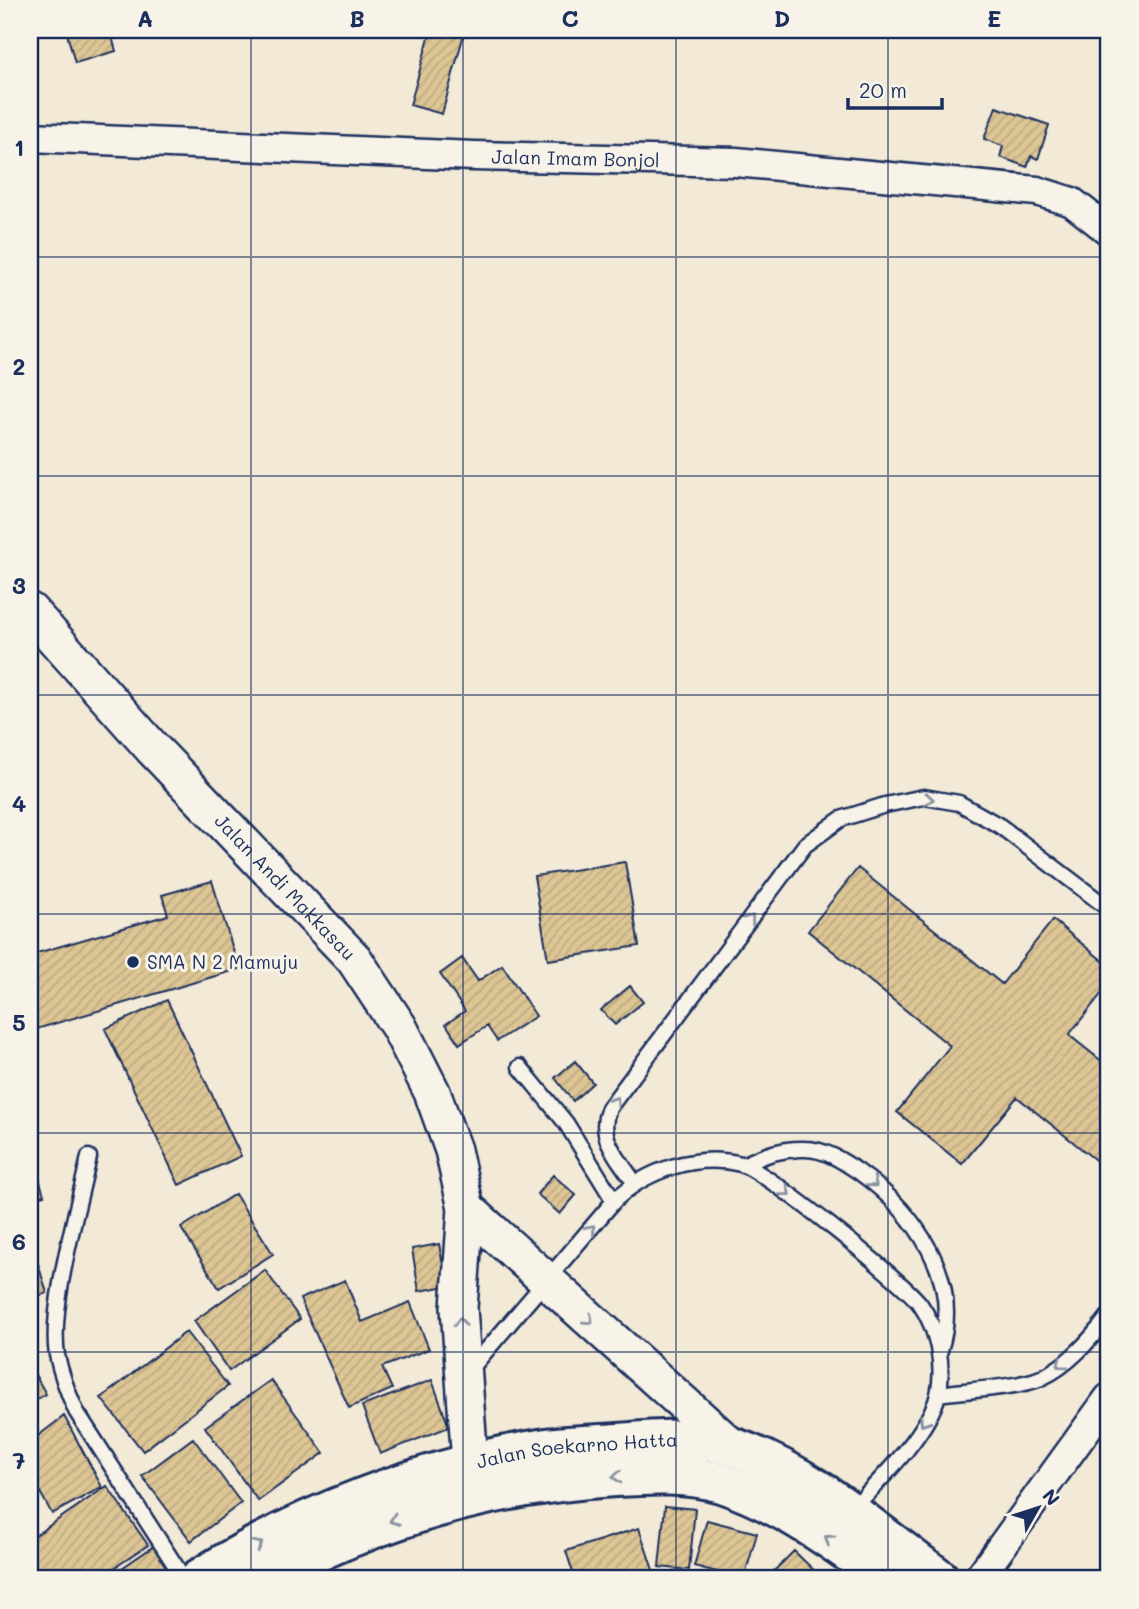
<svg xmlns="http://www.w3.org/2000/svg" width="1139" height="1609" viewBox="0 0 1139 1609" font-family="Mali,sans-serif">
<defs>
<pattern id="building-hatch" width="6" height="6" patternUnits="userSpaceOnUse" patternTransform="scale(1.75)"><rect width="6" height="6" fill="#ddc594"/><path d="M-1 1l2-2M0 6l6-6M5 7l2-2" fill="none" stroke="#bdaa82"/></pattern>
</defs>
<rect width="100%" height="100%" fill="#f2ead7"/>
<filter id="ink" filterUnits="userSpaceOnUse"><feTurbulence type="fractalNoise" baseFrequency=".0143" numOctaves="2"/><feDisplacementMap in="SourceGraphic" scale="14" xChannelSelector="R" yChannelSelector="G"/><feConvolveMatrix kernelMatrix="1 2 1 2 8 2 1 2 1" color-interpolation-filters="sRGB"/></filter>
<g filter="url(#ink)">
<path fill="url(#building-hatch)" stroke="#1b2f5e" stroke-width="2" d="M66 30H110L116 51 75 63Z
M431 30H465L442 114 410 105Z
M996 107 1049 125 1038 159 1031 156 1027 167 1000 157 1003 146 984 139Z
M625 862 639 946 548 960 534 876Z
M858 868 1002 984 1053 920 1109 966V984L1069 1035 1109 1067V1171L1017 1097 962 1164 897 1112 950 1046 808 931Z
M212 881 239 969 30 1031V955L168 915 162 895Z
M462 958 478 981 502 965 536 1016 497 1041 487 1026 459 1044 446 1024 465 1011 440 974Z
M630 986 643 1002 615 1025 601 1010Z
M167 1000 241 1156 179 1185 105 1029Z
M575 1061 593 1083 573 1101 555 1078Z
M30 1148 44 1195 30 1199Z
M553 1175 576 1195 560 1214 537 1194Z
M235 1194 273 1254 219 1288 181 1228Z
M30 1238 47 1293 30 1299Z
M439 1244 447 1286 419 1291 412 1249Z
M265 1270 300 1319 229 1371 194 1321Z
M345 1280 362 1322 410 1302 429 1349 382 1367 392 1389 349 1408 300 1299Z
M186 1332 228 1386 143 1451 101 1398Z
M30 1366 46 1394 30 1403Z
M271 1380 324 1453 258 1501 205 1427Z
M432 1380 449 1427 380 1454 362 1406Z
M64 1416 102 1487 52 1514 30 1474V1442Z
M193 1438 241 1503 191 1541 142 1476Z
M107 1486 148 1545 98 1579H30V1539Z
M665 1506 695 1509 689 1570 659 1567Z
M707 1520 757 1533 744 1579 694 1566Z
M639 1528 656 1579H575L566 1551Z
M154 1546 173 1574 166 1579H106Z
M794 1551 823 1579H766Z"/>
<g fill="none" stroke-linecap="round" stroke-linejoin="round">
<g stroke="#1b2f5e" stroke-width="19">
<path id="service" d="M520 1067 566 1123 614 1201
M89 1157C78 1208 49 1307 57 1355 61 1375 68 1393 76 1411L184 1579
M743 1165C764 1155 782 1148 805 1149 825 1149 843 1161 859 1172 915 1212 963 1279 940 1350
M634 1182C618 1157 596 1138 609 1108L805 845 841 819 885 805 924 797 959 803 1000 826 1109 909
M468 1372 614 1201C646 1170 696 1153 741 1164 766 1171 903 1281 920 1304 937 1328 945 1366 938 1395 927 1435 880 1480 852 1509
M938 1394C965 1390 1018 1388 1041 1378 1069 1365 1090 1340 1109 1316"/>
</g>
<g stroke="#1b2f5e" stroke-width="33">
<g id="minor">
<path id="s1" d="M30 137 474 156 736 162 1037 191 1072 202 1109 231"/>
<path d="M978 1579 1109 1398"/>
</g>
</g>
<g stroke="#1b2f5e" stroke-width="40">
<g id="tertiary">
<path id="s2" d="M30 611 154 750 354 959 399 1027 432 1092 453 1150 466 1208 459 1308 470 1463 465 1492"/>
<path d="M466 1208 732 1447"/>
</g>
</g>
<g stroke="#1b2f5e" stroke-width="44">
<g id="secondary">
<path id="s3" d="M199 1579C297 1516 424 1468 540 1449 566 1445 593 1445 619 1443 657 1440 699 1435 735 1448 814 1476 874 1531 940 1579"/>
<path d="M262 1579C373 1520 490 1484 615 1477 650 1475 688 1473 721 1483 781 1503 835 1541 885 1579"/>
</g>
</g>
<use href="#service" stroke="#f7f3e8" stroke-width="14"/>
<use href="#minor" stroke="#f7f3e8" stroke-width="28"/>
<use href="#tertiary" stroke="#f7f3e8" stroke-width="35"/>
<use href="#secondary" stroke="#f7f3e8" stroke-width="38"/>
</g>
<defs><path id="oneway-chevron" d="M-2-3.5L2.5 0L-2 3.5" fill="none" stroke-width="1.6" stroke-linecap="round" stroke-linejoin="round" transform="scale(1.75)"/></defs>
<g stroke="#8991a3">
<use href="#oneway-chevron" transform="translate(929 799) rotate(4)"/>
<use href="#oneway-chevron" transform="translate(750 919) rotate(-53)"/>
<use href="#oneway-chevron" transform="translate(615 1101) rotate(-55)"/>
<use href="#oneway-chevron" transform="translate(873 1183) rotate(39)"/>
<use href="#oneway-chevron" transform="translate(786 1192) rotate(38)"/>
<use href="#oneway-chevron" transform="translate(591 1229) rotate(-50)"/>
<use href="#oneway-chevron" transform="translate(589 1320) rotate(42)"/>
<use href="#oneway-chevron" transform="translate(460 1322) rotate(-91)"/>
<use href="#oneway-chevron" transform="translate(1061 1364) rotate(143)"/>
<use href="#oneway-chevron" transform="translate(924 1422) rotate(123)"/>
<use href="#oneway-chevron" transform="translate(617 1477) rotate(177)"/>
<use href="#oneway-chevron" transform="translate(394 1520) rotate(159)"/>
<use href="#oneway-chevron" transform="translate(829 1539) rotate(-145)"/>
<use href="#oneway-chevron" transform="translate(258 1545) rotate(-28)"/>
</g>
</g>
<path fill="none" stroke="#1b2f5e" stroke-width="2" stroke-opacity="0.55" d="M251 30V1579M463 30V1579M676 30V1579M888 30V1579M30 257H1109M30 476H1109M30 695H1109M30 914H1109M30 1133H1109M30 1352H1109"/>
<circle fill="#1b2f5e" stroke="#f7f3e8" stroke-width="2.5" cx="133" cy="962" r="7"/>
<g text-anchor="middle" stroke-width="6" stroke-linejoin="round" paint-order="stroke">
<g font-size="19" fill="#1b2f5e" stroke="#f7f3e8">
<text dy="7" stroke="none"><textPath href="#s1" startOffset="546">Jalan Imam Bonjol</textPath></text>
<text dy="7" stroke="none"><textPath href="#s2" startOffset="376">Jalan Andi Makkasau</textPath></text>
<text dy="7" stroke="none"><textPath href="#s3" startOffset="404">Jalan Soekarno Hatta</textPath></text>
</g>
<g font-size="19" fill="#1b2f5e" stroke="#f7f3e8" text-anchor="start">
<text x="147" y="969">SMA N 2 Mamuju</text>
</g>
</g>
<rect width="1139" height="1609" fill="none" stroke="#f7f3e8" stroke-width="77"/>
<g transform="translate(1038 1508) rotate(51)" stroke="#f7f3e8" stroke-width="5" paint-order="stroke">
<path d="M0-5L12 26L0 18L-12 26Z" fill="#1b2f5e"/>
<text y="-10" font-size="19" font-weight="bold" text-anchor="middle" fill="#1b2f5e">N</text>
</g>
<path d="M848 98v10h94v-10" fill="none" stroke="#1b2f5e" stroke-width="3.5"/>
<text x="859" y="98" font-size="21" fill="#1b2f5e" stroke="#f7f3e8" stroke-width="5" paint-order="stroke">20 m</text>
<rect x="38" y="38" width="1062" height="1532" fill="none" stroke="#1b2f5e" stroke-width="2.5"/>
<g font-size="23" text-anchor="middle" font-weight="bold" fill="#1b2f5e">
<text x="145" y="27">A</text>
<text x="357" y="27">B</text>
<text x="570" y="27">C</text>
<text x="782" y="27">D</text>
<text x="994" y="27">E</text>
<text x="19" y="156">1</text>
<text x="19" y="375">2</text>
<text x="19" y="594">3</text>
<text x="19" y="812">4</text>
<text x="19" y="1031">5</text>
<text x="19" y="1250">6</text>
<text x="19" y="1469">7</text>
</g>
</svg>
